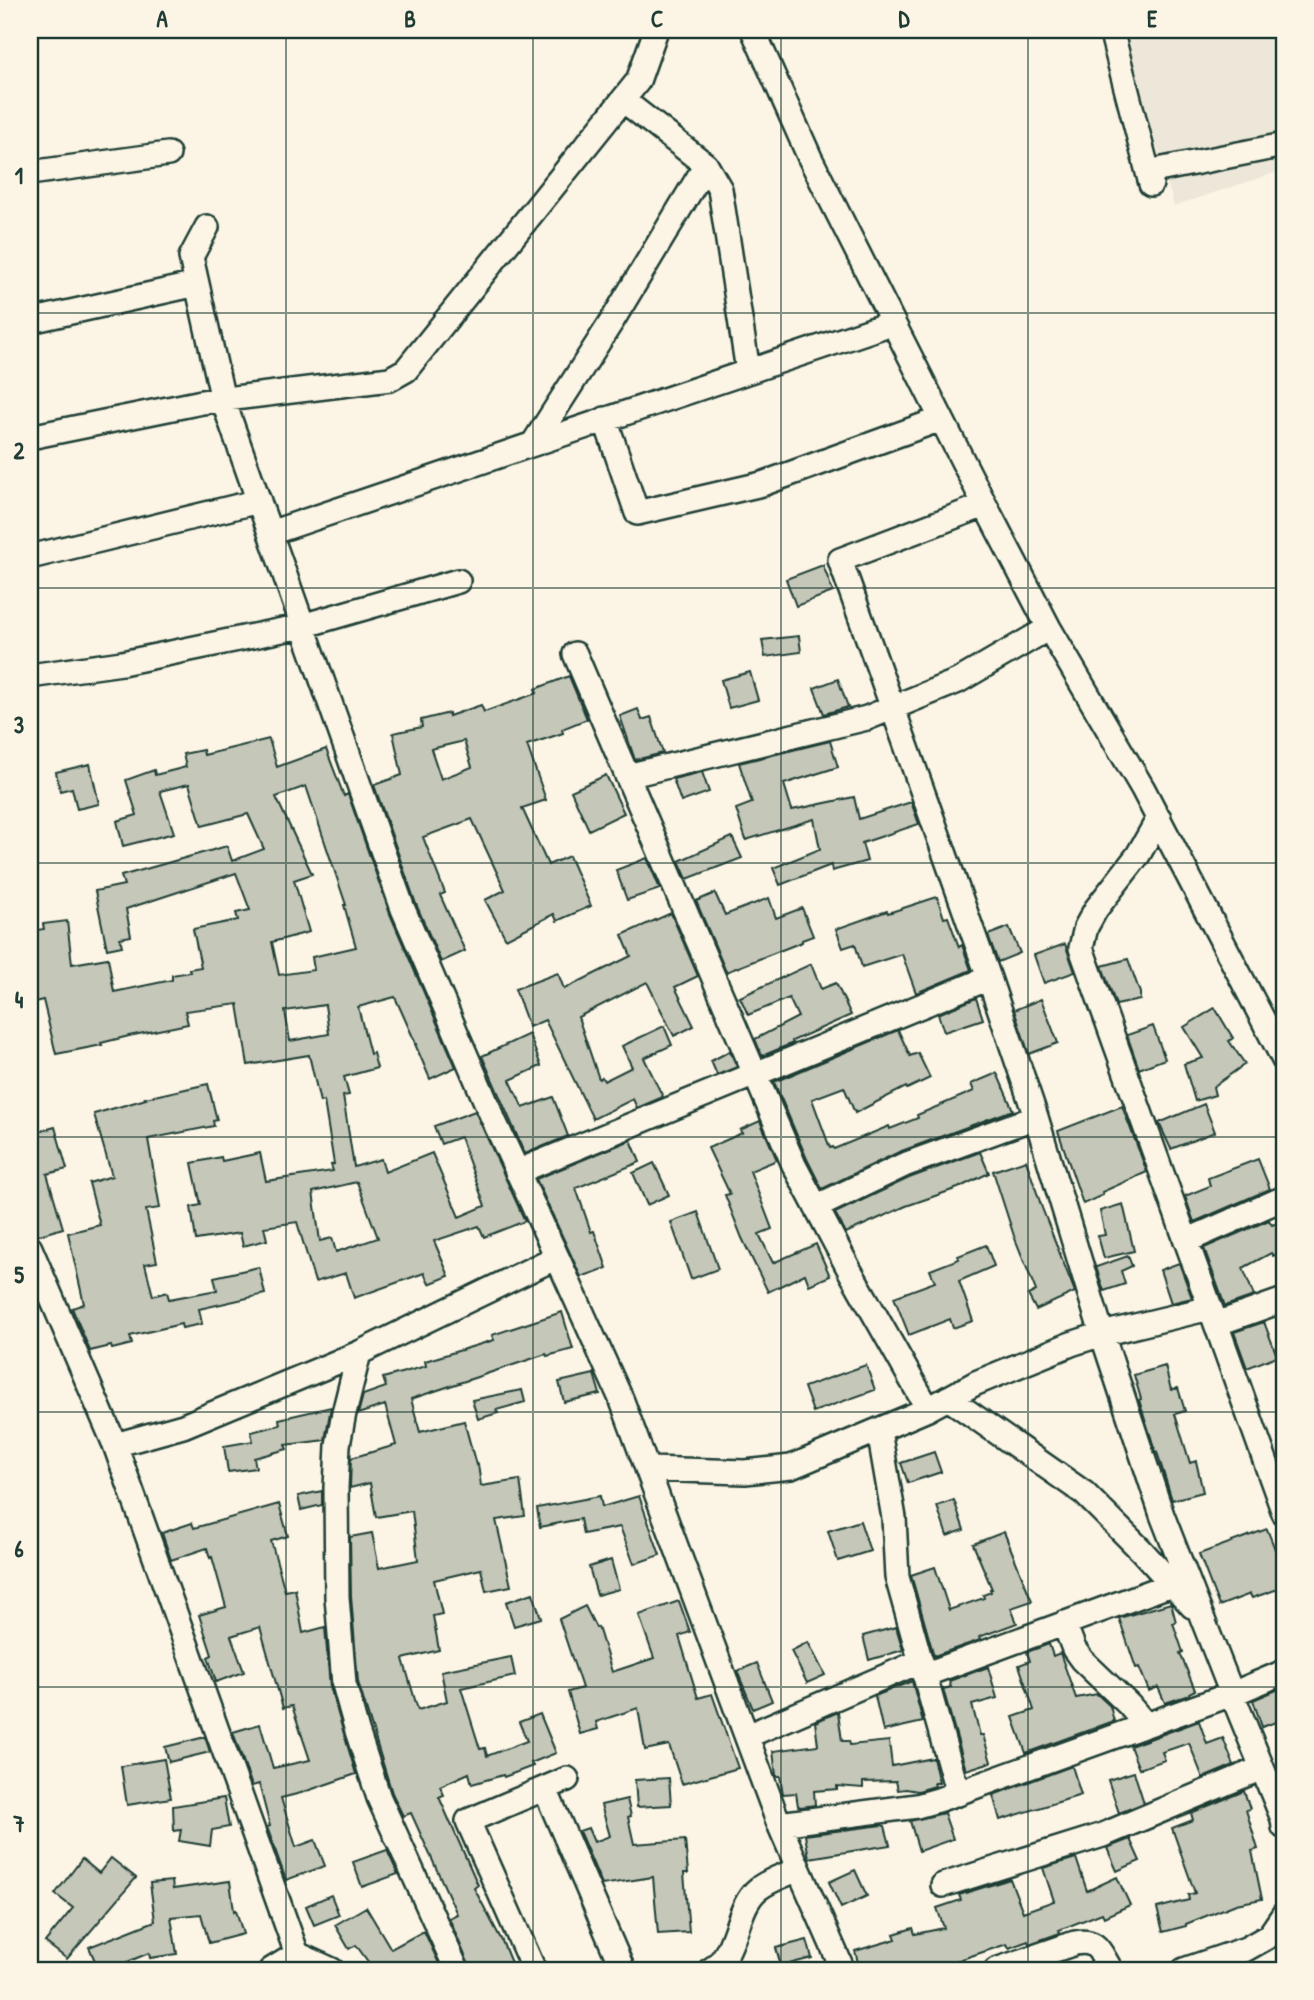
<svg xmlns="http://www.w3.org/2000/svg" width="1314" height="2000" viewBox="0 0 1314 2000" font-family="'Patrick Hand',sans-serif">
<rect width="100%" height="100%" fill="#fcf5e5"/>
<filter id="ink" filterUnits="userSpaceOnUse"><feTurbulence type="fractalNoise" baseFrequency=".0143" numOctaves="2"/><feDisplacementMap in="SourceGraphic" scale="14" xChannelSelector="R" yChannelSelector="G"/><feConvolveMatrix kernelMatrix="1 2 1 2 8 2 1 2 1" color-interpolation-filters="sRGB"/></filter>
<g filter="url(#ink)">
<path fill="#ece7d8" d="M1123 30H1284V170L1174 206Z"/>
<path fill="#c5c7b9" stroke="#1f3d34" stroke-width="2" fill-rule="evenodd" d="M823 565 833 592 796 606 786 579Z
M799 636 801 652 765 657 762 640Z
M750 672 758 700 729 708 721 680Z
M569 676 587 719 562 729 563 733 527 745 546 800 522 808 548 865 569 856 591 906 557 921 554 914 506 939 485 900 505 890 472 819 423 837 445 893 440 895 465 951 441 962 416 904 374 785 402 775 393 733 422 727 421 720 449 713V716L481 705 484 712 537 693 535 689ZM464 741 472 767 441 779 431 749Z
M838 679 848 707 824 714 814 688Z
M638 709 642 720 651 717 663 753 635 760 620 716Z
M269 739 277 767 326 749 344 796 348 794 390 914 456 1067 430 1079 415 1044H416L395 997 358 1007 370 1054 373 1053 377 1068 344 1077 349 1095 343 1096 354 1167 381 1159 385 1172 432 1153 459 1217 485 1206 460 1137 441 1144 434 1126 475 1111 525 1221 484 1237 479 1226 434 1241 449 1276 429 1284 424 1273 354 1298 346 1273 315 1282 297 1222 264 1227 267 1240 243 1246 240 1233 196 1240 191 1207 201 1205 192 1163 221 1157 222 1161 260 1153 266 1181 333 1171 331 1165 334 1164 324 1101 320 1102 309 1055 248 1065 238 1004 185 1011 188 1024 129 1036 101 1043 102 1045 56 1054 43 1000 30 1003V931L44 929 43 924 67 921 72 964 108 958 114 992 172 980V975L190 972 189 969 201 967 193 929 238 920 236 913 250 910 236 873 126 909 131 936 120 938 122 946 107 949 95 891 124 885 121 876 227 846 232 861 264 849 248 814 202 826 189 784 160 791 174 833 123 846 117 821 137 815 126 780 154 770 155 775 186 767 183 754 203 750 204 755ZM306 786 346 905H344L356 947 312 957 314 970 279 975 272 942 309 932 294 880 312 874 276 797ZM325 1005 329 1034 290 1041 285 1011ZM357 1182 378 1238 336 1252 332 1238 320 1241 313 1192Z
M830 741 838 767 784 784 792 810 854 797 859 819 911 802 919 824 862 843 867 861 832 871 831 865 780 885 773 868 820 849 814 819 746 840 736 809 752 803 739 763Z
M90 764 99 804 77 809 72 788 60 791 56 772Z
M702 772 709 792 681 802 673 779Z
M606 775 624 813 589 830 571 791Z
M732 837 742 858 687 879 679 861Z
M647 858 660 889 627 900 616 870Z
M715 893 725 915 769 898 776 918 802 908 813 936 802 940V942L726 972 696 901Z
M937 897 944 918 948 917 959 947 962 945 971 970 916 993 902 954 862 967 855 944 843 948 836 929 887 911 888 913Z
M671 913 698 976 675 987 694 1026 674 1036 647 982 578 1017 599 1079 602 1077 604 1081 632 1067 622 1046 664 1026 672 1045 644 1058 663 1097 637 1108 633 1099 593 1119 545 1020 529 1027 515 989 558 973 564 989 631 956 622 935Z
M1009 927 1020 953 998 962 988 935Z
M1065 944 1075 972 1044 983 1034 955Z
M1128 959 1140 993V1000L1116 1005 1102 966Z
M811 964 821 989 836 983 851 1015 792 1041 793 1043 762 1056 755 1039 798 1017 789 998 748 1015 740 997Z
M976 998 983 1019 944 1032 938 1014Z
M1041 999 1058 1043 1029 1054 1014 1010Z
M1215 1008 1233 1038 1229 1041 1245 1064 1213 1087 1215 1095 1195 1101 1184 1064 1203 1058 1184 1027Z
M1153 1026 1165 1059 1139 1069 1127 1035Z
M898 1030 910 1056 918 1053 930 1078 907 1089 906 1087 855 1113 844 1087 812 1099 830 1148 833 1147 834 1149 889 1126 890 1129 918 1118 917 1115 974 1091 971 1084 997 1073 1013 1110 899 1152 822 1189 807 1159 774 1082Z
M529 1034 541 1066 510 1080 523 1108 553 1097 568 1136 525 1154 482 1056Z
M730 1051 737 1067 717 1075 711 1061Z
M208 1084 217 1120 213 1121 214 1126 148 1139 160 1208 146 1210 157 1262 145 1264 153 1296 167 1292 169 1299 217 1290 214 1277 259 1267 265 1294 199 1309 202 1324 182 1328 181 1324 130 1336 132 1344 112 1349 111 1346 90 1351 72 1308 84 1304 68 1233 100 1225 89 1183 112 1176 94 1114 146 1099 145 1098Z
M1204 1104 1215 1132 1171 1149 1159 1123Z
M1122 1106 1147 1172 1102 1192 1103 1195 1083 1204 1058 1131Z
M760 1121 777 1160 750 1171 772 1229 759 1234 773 1263 816 1244 830 1276 809 1285 805 1274 768 1292 742 1238 725 1195 730 1194 708 1148 742 1133 740 1130Z
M55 1127 67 1169 47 1174 63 1228 36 1236 30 1234V1142L36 1141 33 1133Z
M631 1140 640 1162 576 1188 591 1232 594 1231 607 1268 581 1277 536 1179Z
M980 1152 989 1173 958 1188 906 1206 846 1233 835 1213 909 1178Z
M1258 1159 1270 1189 1194 1222 1185 1196 1210 1186 1208 1178Z
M1026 1160 1042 1208 1075 1292 1036 1310 1028 1295 1036 1291 1014 1236 993 1171Z
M654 1163 669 1195 647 1205 633 1173Z
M1123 1204 1134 1251 1104 1258 1098 1236 1105 1235 1100 1211Z
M698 1212 718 1269 691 1279 671 1222Z
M1269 1220 1272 1225 1284 1220V1251L1273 1256 1271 1253 1243 1268 1254 1296 1225 1306 1204 1248Z
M986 1245 994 1266 959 1281 973 1321 953 1328 950 1319 909 1335 894 1297 935 1282 930 1270 959 1259 958 1256Z
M1128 1256 1132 1266 1121 1271 1125 1284 1104 1291 1096 1267Z
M1179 1263 1192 1298 1171 1303 1160 1270Z
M562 1312 573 1349 547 1356 546 1354 411 1399 420 1432 464 1421 476 1465 478 1464 481 1486 520 1480 525 1516 496 1520 511 1586 486 1591 481 1569 434 1580 442 1614 433 1616 439 1650 403 1659 418 1710 447 1701 441 1671 511 1657 515 1676 461 1688 480 1749 485 1748 487 1756 527 1741 519 1722 540 1714 556 1753 531 1763 533 1766 504 1777 503 1775 472 1784 469 1773 440 1786 444 1795 439 1797 478 1885 474 1888 502 1941 514 1970H471L449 1918 457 1914 411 1813 403 1816 392 1793 358 1682 351 1596 350 1537 372 1533 379 1568 418 1560 412 1511 376 1517 370 1483 350 1488 351 1458 396 1445 385 1405 358 1414 363 1395 386 1387 383 1378 426 1366 425 1361 494 1340 492 1335Z
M1264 1322 1277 1356 1247 1368 1234 1332Z
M866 1365 875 1390 813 1412 804 1387Z
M1165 1366 1171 1390 1178 1388 1185 1411 1175 1414 1190 1463 1196 1461 1203 1492 1172 1500 1157 1452 1156 1453 1139 1400 1141 1399 1134 1375Z
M594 1374 600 1394 564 1402 559 1382Z
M522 1390 525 1402 496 1410 498 1413 478 1419 472 1400Z
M331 1407 325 1440 285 1445 287 1449 254 1458 256 1468 228 1472 224 1446 253 1441 251 1432 280 1425 279 1419Z
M934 1452 941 1472 908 1483 901 1463Z
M322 1491V1505L301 1510 298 1496Z
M600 1496 602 1507 639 1496 660 1555 634 1564 620 1527 583 1534 580 1519 540 1527 537 1508Z
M954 1500 964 1530 947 1536 937 1506Z
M279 1504 288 1536 271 1541 285 1591 295 1589 303 1633 325 1627 330 1687 356 1774 301 1793 281 1798 296 1847 315 1840 325 1866 286 1880 267 1827 270 1826 259 1784 252 1786 233 1732 260 1724 273 1768 310 1760 292 1706 283 1708 260 1627 231 1636 244 1672 216 1682 208 1657 212 1655 199 1615 226 1607 212 1557 210 1558 207 1548 171 1560 162 1533 192 1523 194 1528Z
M860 1521 870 1551 838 1561 828 1531Z
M1267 1529 1284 1572V1587L1252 1598 1250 1594 1219 1606 1199 1554Z
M1004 1532 1032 1601 1011 1608 1017 1623 979 1637 980 1640 934 1656 911 1575 935 1567 949 1610 984 1598 983 1595 991 1592 990 1589H992L973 1544Z
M611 1560 619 1589 597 1595 589 1567Z
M533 1593 541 1618 514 1626 506 1602Z
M679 1601 690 1632 679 1636 698 1698 712 1694 738 1768 682 1784 669 1745 645 1750 638 1708 596 1722 598 1729 580 1734 568 1692 582 1688 559 1619 585 1606 596 1628 598 1627 612 1672 654 1658 639 1615Z
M1171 1603 1176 1622 1173 1623 1183 1652 1180 1653 1195 1690 1189 1693V1695L1165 1703 1158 1687 1149 1691 1139 1667 1136 1668 1119 1618Z
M896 1627 903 1650 869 1660 863 1636Z
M808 1642 825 1675 807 1683 791 1651Z
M1049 1644 1053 1656 1060 1653 1076 1698 1097 1694 1110 1706 1114 1721 1026 1753 1013 1717 1034 1710 1019 1665 1030 1661 1027 1652Z
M757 1663 772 1701 753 1709 737 1671Z
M988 1667 997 1698 972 1705 980 1735H983L991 1762 966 1770 943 1689 951 1687 949 1681Z
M912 1681 923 1722 883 1731 875 1696Z
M1279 1689 1284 1705V1719L1262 1727 1253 1700Z
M838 1712 842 1741H849L850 1745 889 1741 892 1766 933 1758 939 1783H934L935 1786 918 1791 906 1789 898 1790 896 1781 863 1782V1788L837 1786V1789L814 1791 815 1805 801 1807 798 1806 796 1793 783 1794 780 1776H776V1775L773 1751 818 1745 815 1722Z
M1199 1721 1207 1744 1223 1738 1234 1765 1203 1778 1189 1743 1162 1752 1165 1760 1139 1769 1130 1746Z
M205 1737 210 1752 169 1762 165 1747Z
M164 1759 171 1798 127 1805 121 1766Z
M1072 1766 1081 1795 1000 1820 993 1795Z
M1134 1772 1144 1803 1119 1813 1108 1780Z
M669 1778 671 1805 637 1807 635 1780Z
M1244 1791 1250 1809 1246 1810 1258 1849 1252 1851 1262 1899 1236 1904 1186 1924V1926L1163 1932 1157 1908 1189 1900 1188 1895 1195 1893 1172 1828 1193 1820 1191 1813Z
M224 1798 229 1827 212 1830 210 1846 179 1841 181 1830 174 1831 173 1806Z
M627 1799 631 1816 628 1817 634 1844 685 1840 688 1873H684L689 1932 658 1934 653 1877 602 1885 579 1831 588 1828 594 1842 610 1836 601 1805Z
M944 1813 953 1839 919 1851 910 1821Z
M882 1825 885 1826 890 1845 809 1858 805 1835Z
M1130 1839 1140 1861 1117 1871 1107 1848Z
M387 1850 398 1874 362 1887 353 1862Z
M111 1858 136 1878 67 1959 45 1942 73 1908 55 1894 82 1859 99 1873Z
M1076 1858 1087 1891 1117 1877 1130 1905 1104 1917 1102 1913 1059 1930 1060 1933 1029 1944 1028 1941 1009 1948 1007 1944 953 1962 954 1967 939 1970H860L855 1951 896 1939 894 1934 913 1928 915 1934 944 1928 937 1908 961 1900 959 1895 1010 1879 1023 1912 1054 1901 1043 1868Z
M855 1870 867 1896 841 1908 829 1882Z
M172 1881 173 1889 230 1881 234 1911 236 1910 243 1934 209 1943 201 1914 171 1917 177 1954 150 1958 149 1953 108 1970H99L89 1947 155 1921 150 1883Z
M331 1895 339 1915 314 1925 306 1906Z
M366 1907 391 1949 424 1931 442 1970H374L356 1945 349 1949 335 1925Z
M807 1940 812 1958 781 1966 776 1948Z"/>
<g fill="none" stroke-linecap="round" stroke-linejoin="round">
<g stroke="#1f3d34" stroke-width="28">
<path id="minor" d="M753 30 810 158 985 505 1049 628 1143 789 1284 1060
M1111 30 1151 184
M623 100 706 165 720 189 748 371
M1148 172 1284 145
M30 173 168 154
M207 227 191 257 223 400 403 909 495 1123 557 1257 359 1353 183 1426 115 1445 297 1954 271 1970
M30 321 197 284
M605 419 637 513 762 484 941 419
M30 437 202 402 390 379 406 370 638 81 656 30
M533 444 612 321 706 165
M985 505 840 560 989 978 1036 1117 1102 1334 1162 1515 1232 1694 1283 1819 1284 1827
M270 533 892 323
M30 557 259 501
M575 654 794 1165 850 1271 928 1409
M30 676 122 663 302 626 458 581
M627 776 867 718 958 681 1049 628
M1159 818 1138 855 1096 909 1086 927 1081 948 1284 1513
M517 1172 989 978
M816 1207 904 1165 1036 1117
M1186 1241 1284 1198
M30 1248 115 1445
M557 1257 622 1401 779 1824 843 1970
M1216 1324 1284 1300
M359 1353 344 1413 338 1445 336 1488 337 1597 344 1684 357 1731 379 1798 457 1970
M948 1398 1084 1493 1141 1550 1192 1606
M879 1431 894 1518 897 1577 958 1794
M648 1469 745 1472 791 1467 928 1409 976 1383 1071 1344 1102 1334 1210 1308
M1064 1623 1074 1649 1082 1660 1129 1705 1146 1725
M924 1675 1172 1584
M747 1736 921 1661
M545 1789 623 1970
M779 1824 917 1806 938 1800 1232 1694 1284 1672
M943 1885 1103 1835 1262 1768
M297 1954 332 1970
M534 1970 468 1821 567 1779
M710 1970C737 1957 735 1907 758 1889 769 1880 786 1875 798 1869
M996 1970 1075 1943C1099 1939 1099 1952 1111 1970
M1184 1970 1246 1949 1269 1936 1284 1914"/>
</g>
<use href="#minor" stroke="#fcf5e5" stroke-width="23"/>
</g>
</g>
<path fill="none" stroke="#1f3d34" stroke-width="2" stroke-opacity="0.55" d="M286 30V1970M533 30V1970M781 30V1970M1028 30V1970M30 313H1284M30 588H1284M30 863H1284M30 1137H1284M30 1412H1284M30 1687H1284"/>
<rect width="1314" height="2000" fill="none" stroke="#fcf5e5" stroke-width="77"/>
<rect x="38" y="38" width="1238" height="1924" fill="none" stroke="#1f3d34" stroke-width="2.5"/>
<g font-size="23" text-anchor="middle" font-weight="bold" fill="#1f3d34">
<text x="162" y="27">A</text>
<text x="410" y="27">B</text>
<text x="657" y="27">C</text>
<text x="904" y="27">D</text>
<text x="1152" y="27">E</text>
<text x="19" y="184">1</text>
<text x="19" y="459">2</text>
<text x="19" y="733">3</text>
<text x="19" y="1008">4</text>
<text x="19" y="1283">5</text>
<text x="19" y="1557">6</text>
<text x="19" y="1832">7</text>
</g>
</svg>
